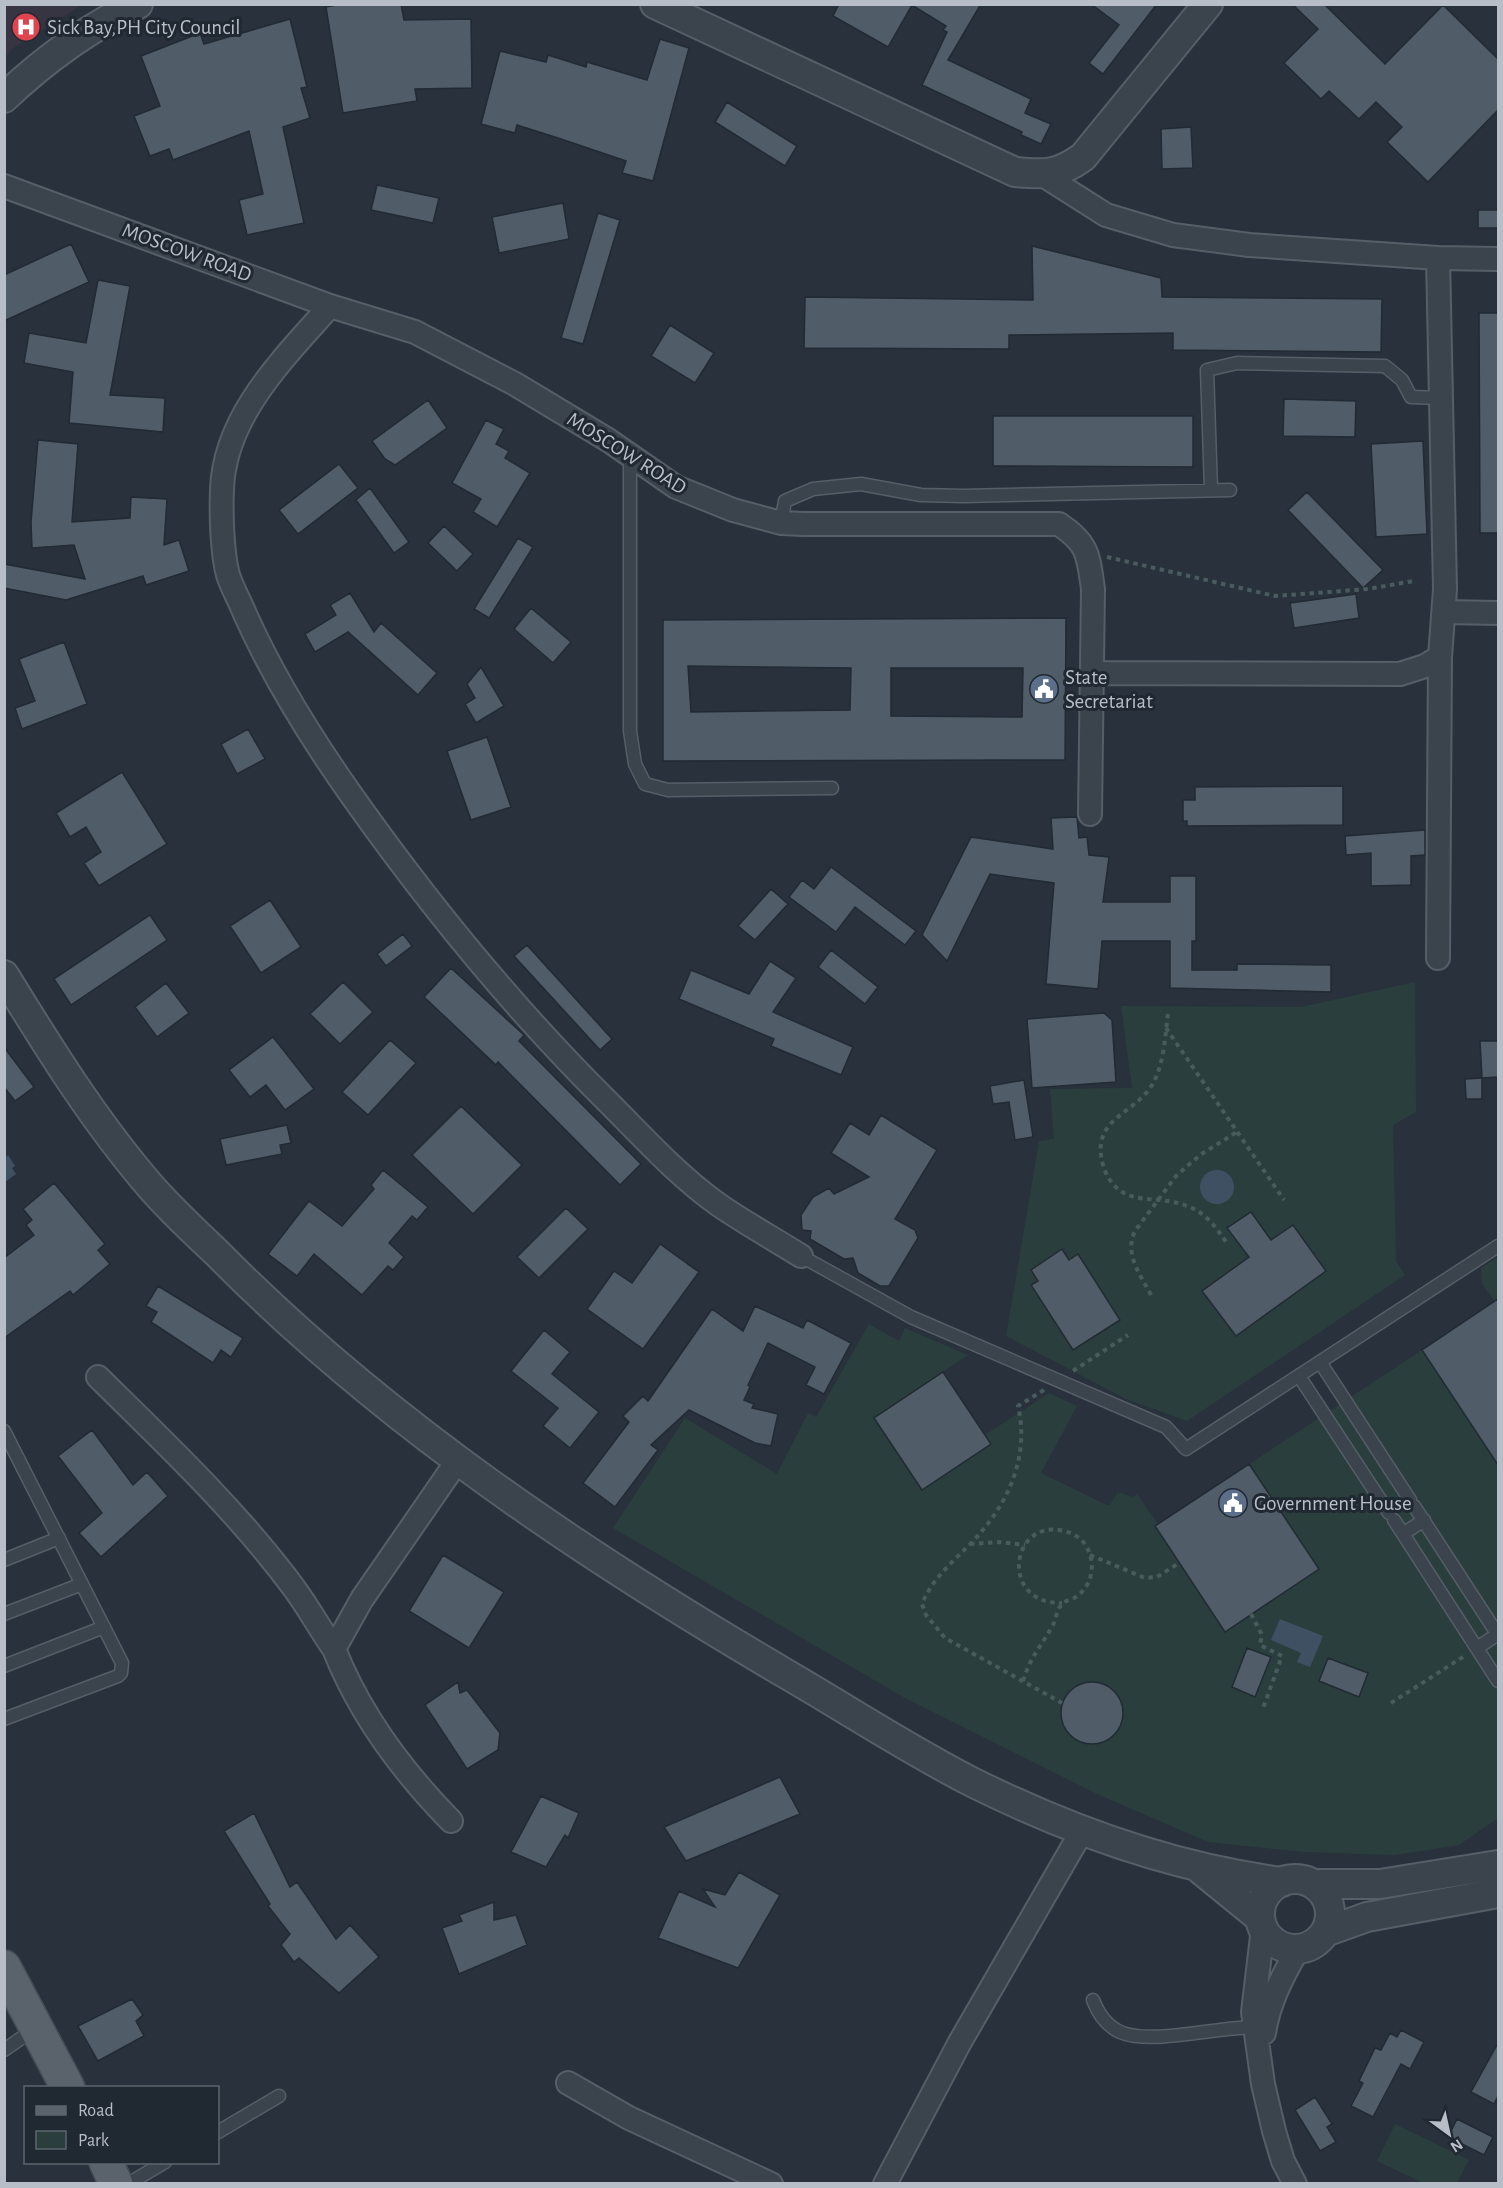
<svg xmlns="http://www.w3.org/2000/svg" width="1503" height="2188" viewBox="0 0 1503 2188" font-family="'Alegreya Sans',sans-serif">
<rect width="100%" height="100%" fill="#28313c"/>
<path fill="#363541" d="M5 4H82V5L12 49 5 58Z"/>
<path fill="#2b3e3e" d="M1415 982 1416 1112 1393 1125 1396 1261 1405 1275 1187 1421 1126 1399 1006 1336 1039 1141 1054 1139 1050 1089 1132 1088 1121 1006 1301 1007Z
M1498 1257V1818L1459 1845 1395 1855 1304 1852 1208 1842 1097 1794 903 1697 613 1528 685 1418 777 1474 808 1413 816 1417 869 1324 899 1341 905 1328 968 1355 874 1418 922 1490 991 1444 985 1435 1049 1393 1077 1406 1041 1473 1109 1506 1118 1492 1132 1497 1137 1494 1158 1524 1495 1302 1482 1284 1481 1268Z
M1395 2124 1469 2160 1457 2183H1423L1377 2161Z"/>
<path fill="#405063" d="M8 1155 15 1166 12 1168 16 1174 5 1182V1158Z
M1200 1187a17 17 0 1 1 34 0a17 17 0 1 1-34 0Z
M1280 1619 1323 1636 1310 1667 1297 1662 1301 1653 1271 1640Z"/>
<path fill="#505c67" stroke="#222a33" stroke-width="1.5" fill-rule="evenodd" d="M342 4H401L404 20 471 19 472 88 415 89 417 101 343 113 326 7Z
M839 4H981L948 60 1031 99 1025 113 1051 124 1041 144 1021 135 1022 132 922 85 947 32 943 30 946 26 912 5 888 47 833 16Z
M1091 4H1157L1103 74 1089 63 1119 25Z
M1292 4H1324L1385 64 1443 5 1498 59V110L1428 182 1387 142 1402 127 1376 102 1359 119 1329 91 1321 99 1284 63 1318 29Z
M290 19 307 87 301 88 310 118 283 127 304 223 247 235 239 200 263 194 249 131 173 160 169 149 150 156 134 116 160 106 141 56 200 33 204 44Z
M660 39 689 48 653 181 622 173 626 161 561 139 517 125 515 133 481 124 500 51 546 62 548 55 586 67 587 62 647 80Z
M727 102 797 146 785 166 715 122Z
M1191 127 1193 168 1162 169 1161 129Z
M377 185 439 198 433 223 371 210Z
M563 203 569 239 499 253 492 217Z
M1478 210H1498V228H1478Z
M598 213 620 220 583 344 561 338Z
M71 244 89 282 4 321V275Z
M1032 246 1161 278 1162 297 1382 299 1381 352 1173 350V333L1009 335V349L804 348 805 297 1033 300Z
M98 280 130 286 110 395 165 398 163 432 69 423 73 372 24 363 29 333 86 343Z
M1479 313H1498V533H1480Z
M670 325 714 353 695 383 651 356Z
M1284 399 1356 401 1355 437 1283 436Z
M428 400 447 428 395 465 385 459 372 441Z
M993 416H1193V467L993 466Z
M486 420 504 429 496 444 509 451 505 458 530 473 497 527 473 512 481 499 452 483Z
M38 440 78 444 72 522 130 518 131 497 167 499 164 545 179 540 189 571 146 585 143 576 66 600 4 588V564L85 579 74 545 32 548 31 522Z
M1423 441 1427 534 1376 537 1371 444Z
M339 464 358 488 298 534 279 510Z
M370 488 409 542 394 553 356 500Z
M1307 492 1383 570 1363 588 1288 510Z
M444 526 473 554 457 571 428 543Z
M518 538 533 547 489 618 474 609Z
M350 593 374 632 381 623 437 673 418 695 348 632 315 652 305 634 336 615 330 605Z
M1356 594 1359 618 1294 628 1290 603Z
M531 608 571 642 553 663 514 629Z
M1066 618 1065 760 663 761V620ZM688 666 851 668 850 710 691 712ZM891 668H1023L1022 717 891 716Z
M64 642 87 704 22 729 15 708 35 701 19 659Z
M481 667 504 706 476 723 465 704 475 698 467 684Z
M248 729 265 759 237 774 221 744Z
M487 737 511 807 471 820 447 751Z
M122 772 167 844 99 886 84 863 101 852 86 827 70 837 56 813Z
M1343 786V825L1187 826V821H1183V800H1195V787Z
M1077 817 1079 838 1087 837 1089 855 1109 857 1103 902H1170V876H1196V941H1192V970H1237V964L1331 965V992L1170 988V941H1102L1098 989 1046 984 1054 883 990 874 947 961 922 935 971 837 1053 849 1051 818Z
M1425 830V855L1411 856V885L1371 886V853L1346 855 1345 836Z
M831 867 916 931 905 945 855 907 836 932 789 897 802 880 814 889Z
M771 889 788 904 755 940 738 926Z
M270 900 301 947 261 973 230 926Z
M150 915 167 940 71 1005 54 979Z
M403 934 412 946 386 966 377 954Z
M527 945 612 1039 600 1050 514 956Z
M831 950 878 987 865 1004 818 967Z
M770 961 796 978 773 1012 853 1047 841 1075 771 1046 774 1039 679 999 691 970 749 994Z
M451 968 524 1035 519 1041 641 1164 620 1185 498 1062 496 1065 424 997Z
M343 982 373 1012 340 1044 310 1014Z
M166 983 189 1013 157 1037 135 1007Z
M1104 1013 1112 1020 1116 1082 1032 1088 1027 1019Z
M273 1037 314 1089 285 1110 266 1085 250 1097 229 1070Z
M390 1040 416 1063 368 1115 342 1092Z
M1480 1041H1498V1077L1482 1078Z
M4 1047 34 1087 15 1101 4 1087Z
M1482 1078V1099H1466L1465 1079Z
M1024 1080 1033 1137 1015 1140 1009 1102 993 1104 990 1086Z
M461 1106 522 1165 473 1214 412 1155Z
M881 1115 937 1150 895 1219 915 1230 918 1238 889 1286H880L858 1273 853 1258 844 1259 810 1239 811 1231 802 1230 801 1215 813 1197 829 1188 834 1194 869 1177 831 1153 850 1123 869 1135Z
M287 1125 291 1143 280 1145 282 1154 226 1165 220 1139Z
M383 1170 428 1207 417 1220 412 1216 389 1243 404 1257 393 1270 388 1266 362 1295 314 1254 297 1276 268 1254 309 1201 342 1226 374 1189 371 1185Z
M54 1183 105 1244 98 1250 110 1264 73 1295 70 1291 4 1338V1258L34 1235 26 1225 32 1220 23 1209Z
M566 1208 588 1229 539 1278 517 1257Z
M1251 1212 1271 1240 1293 1225 1326 1271 1236 1336 1202 1291 1249 1257 1227 1228Z
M660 1244 699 1272 643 1349 587 1309 614 1271 632 1283Z
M1062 1249 1069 1260 1078 1254 1120 1320 1073 1350 1031 1285 1038 1281 1031 1270Z
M158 1286 243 1338 231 1357 221 1350 213 1363 151 1322 157 1312 146 1306Z
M1498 1299V1465L1422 1350Z
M755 1306 803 1328 807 1320 851 1343 824 1394 806 1385 815 1367 768 1343 748 1385 750 1387 744 1400 754 1404 752 1408 778 1414 771 1446 755 1443 689 1410 651 1445 658 1450 615 1507 583 1483 629 1422 623 1416 643 1396 648 1401 712 1309 743 1331Z
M544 1330 570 1352 552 1374 599 1412 570 1448 543 1426 558 1408 511 1371Z
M943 1372 991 1444 922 1490 874 1418Z
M92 1430 133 1485 147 1472 168 1496 101 1557 79 1533 102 1513 58 1456Z
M1249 1464 1319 1569 1225 1632 1155 1526Z
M443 1555 504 1592 469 1648 409 1611Z
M1247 1648 1271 1657 1255 1697 1232 1687Z
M1328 1658 1368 1673 1359 1697 1319 1681Z
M458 1682 460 1693 467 1690 500 1733 498 1750 467 1769 425 1705Z
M1061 1713a31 31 0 1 1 62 0a31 31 0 1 1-62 0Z
M780 1777 800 1814 686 1861 664 1827Z
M541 1796 579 1813 568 1838 565 1835 546 1867 511 1852Z
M254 1813 290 1887 297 1882 336 1939 350 1925 379 1957 339 1993 299 1958 294 1962 281 1945 290 1934 268 1906 270 1904 224 1831Z
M739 1872 780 1895 738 1968 658 1938 679 1891 715 1907 703 1889 725 1895Z
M494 1902V1920L516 1915 527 1945 459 1974 442 1928 462 1921 459 1915Z
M132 1999 143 2015 136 2021 144 2036 98 2061 78 2026Z
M1401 2030 1424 2042 1410 2069 1401 2064 1373 2117 1351 2106 1363 2083 1359 2081 1375 2048 1381 2050 1390 2033 1397 2037Z
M1498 2043V2096L1494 2104 1471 2092Z
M1315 2097 1332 2124 1327 2127 1336 2142 1320 2151 1295 2110Z
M1457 2119 1493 2137 1484 2155 1448 2137Z"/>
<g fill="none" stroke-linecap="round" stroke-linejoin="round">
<g stroke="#565e67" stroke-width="15">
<path id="service" d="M630 455V731L635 764 645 784 668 790 832 788
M1211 490 1207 370 1237 363 1385 366 1402 380 1411 397 1442 398
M781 523 785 501 813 489 861 484 921 495 963 496 1230 490
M801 1256 911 1317 1166 1427 1186 1449 1498 1246
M1320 1362 1410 1500
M1299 1376 1389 1513
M4 1431 122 1663 121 1673 118 1676 4 1719
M1414 1506 1498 1635
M1394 1520 1498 1681
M1403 1534 1424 1520
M4 1560 59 1538
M4 1614 82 1584
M1477 1648 1498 1634
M4 1666 104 1627
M1093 2000C1098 2013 1107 2026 1120 2032 1152 2046 1223 2025 1261 2027
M4 2050 36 2028
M218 2132 279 2096
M128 2184 165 2162"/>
</g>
<g stroke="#565e67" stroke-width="26">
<path id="minor" d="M1043 175 1106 215 1173 235 1249 245 1438 258 1498 259
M4 186 330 306 415 332 515 384 608 440 676 487 733 510 781 523 803 524H1059C1089 544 1088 555 1093 589L1090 814
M330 306C284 358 224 416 222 490 221 513 222 553 228 575 232 588 240 601 245 614 274 679 311 738 352 796 429 905 513 1008 608 1102 643 1137 678 1176 719 1205 745 1223 774 1239 801 1256
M1444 612 1498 613
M1092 673 1400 674 1425 666 1440 657
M1438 958 1440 657 1445 589 1438 258
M98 1377C166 1444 237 1511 294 1588 308 1607 320 1629 334 1649
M451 1821C401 1770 360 1715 334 1649L362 1599 458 1460
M1263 1928 1253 2012 1263 2084 1274 2131 1283 2161 1295 2184
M1264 2033C1269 2002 1282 1977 1298 1949
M568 2083 629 2118 771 2184
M885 2184 960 2042 1082 1831"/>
</g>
<g stroke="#565e67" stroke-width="32">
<path id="tertiary" d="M655 4 1015 172C1045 175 1058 175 1083 157L1208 4
M4 98C44 60 88 28 138 4
M4 975C49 1048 94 1121 151 1187 172 1211 196 1233 219 1255 385 1423 585 1556 788 1675 850 1711 912 1752 976 1784 1073 1832 1175 1868 1282 1882
M1201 1870 1260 1918
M1260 1914a35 35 0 1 1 70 0a35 35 0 1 1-70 0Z
M1313 1884H1380L1498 1865
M1325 1932 1367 1917 1498 1893"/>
</g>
<g stroke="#444c55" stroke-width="36">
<path id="primary" d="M4 1967 68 2088
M106 2162 116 2184"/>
</g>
<path stroke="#495b5c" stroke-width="4" stroke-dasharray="4.5 4.5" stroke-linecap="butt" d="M1107 557 1275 596 1368 589 1413 581
M1168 1014C1165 1037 1164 1065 1152 1085 1134 1115 1090 1118 1103 1165 1106 1176 1113 1187 1124 1193 1135 1199 1148 1199 1160 1200 1194 1204 1207 1213 1226 1242
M1166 1028 1284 1200
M1151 1295C1140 1274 1124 1254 1135 1231L1176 1176 1200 1155 1237 1132
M1073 1371 1128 1335
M1044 1390 1018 1406C1030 1456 1008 1504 974 1540 954 1561 933 1577 922 1604L926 1615 945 1638 1062 1703
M970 1544 1000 1542 1025 1545
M1090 1555 1145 1578 1157 1577 1179 1563
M1251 1614 1262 1635 1260 1645 1282 1656 1262 1711
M1023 1681C1031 1655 1041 1647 1053 1625 1056 1619 1057 1609 1062 1604 1064 1601 1070 1600 1074 1598 1092 1588 1097 1564 1086 1546 1081 1537 1071 1532 1060 1530 1010 1522 1000 1604 1062 1603
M1391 1703 1466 1655"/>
<use href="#service" stroke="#3b434c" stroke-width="12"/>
<use href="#minor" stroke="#3b434c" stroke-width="22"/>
<use href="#tertiary" stroke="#3b434c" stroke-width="28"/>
<use href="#primary" stroke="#5a626c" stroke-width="33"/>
</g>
<defs>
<g id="hospital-disc" transform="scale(1.5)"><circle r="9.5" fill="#e0444e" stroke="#202831"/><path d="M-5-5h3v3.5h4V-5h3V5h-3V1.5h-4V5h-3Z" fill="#fff"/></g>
<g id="civic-disc" transform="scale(1.5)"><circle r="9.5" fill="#5c6f8a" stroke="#202831"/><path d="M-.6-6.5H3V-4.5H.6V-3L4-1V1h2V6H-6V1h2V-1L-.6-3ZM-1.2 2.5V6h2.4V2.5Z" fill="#fff"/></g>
</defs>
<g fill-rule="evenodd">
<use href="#hospital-disc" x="26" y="27"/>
<use href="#civic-disc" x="1044" y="689"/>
<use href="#civic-disc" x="1233" y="1503"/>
</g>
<g text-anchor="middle" stroke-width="6" stroke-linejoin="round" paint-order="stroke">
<g font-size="21" fill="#b7bec7" stroke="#202831" text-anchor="start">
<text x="47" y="34">Sick Bay,PH City Council</text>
<text x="1065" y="684">State<tspan x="1065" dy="24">Secretariat</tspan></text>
<text x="1254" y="1510">Government House</text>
</g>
<g font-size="21" fill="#b7bec7" stroke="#202831">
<text transform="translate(187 252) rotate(20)" y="7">MOSCOW ROAD</text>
<text transform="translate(627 453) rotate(32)" y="7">MOSCOW ROAD</text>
</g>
</g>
<rect width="1503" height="2188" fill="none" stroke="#b7bec7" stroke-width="12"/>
<rect x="24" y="2086" width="195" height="78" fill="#202831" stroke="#5c646d" stroke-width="1.5"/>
<rect x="36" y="2106" width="30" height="9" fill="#5a626c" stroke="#5c646d" stroke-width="1.5"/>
<text x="78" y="2116" font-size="18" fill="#b7bec7">Road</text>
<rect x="36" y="2131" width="30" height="18" fill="#2b3e3e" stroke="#5c646d" stroke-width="1.5"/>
<text x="78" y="2146" font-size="18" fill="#b7bec7">Park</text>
<g transform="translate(1449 2134) rotate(147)" stroke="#202831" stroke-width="4.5" paint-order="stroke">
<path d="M0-4.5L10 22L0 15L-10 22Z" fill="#b7bec7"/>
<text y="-9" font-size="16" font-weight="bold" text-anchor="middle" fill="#b7bec7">N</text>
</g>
</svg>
